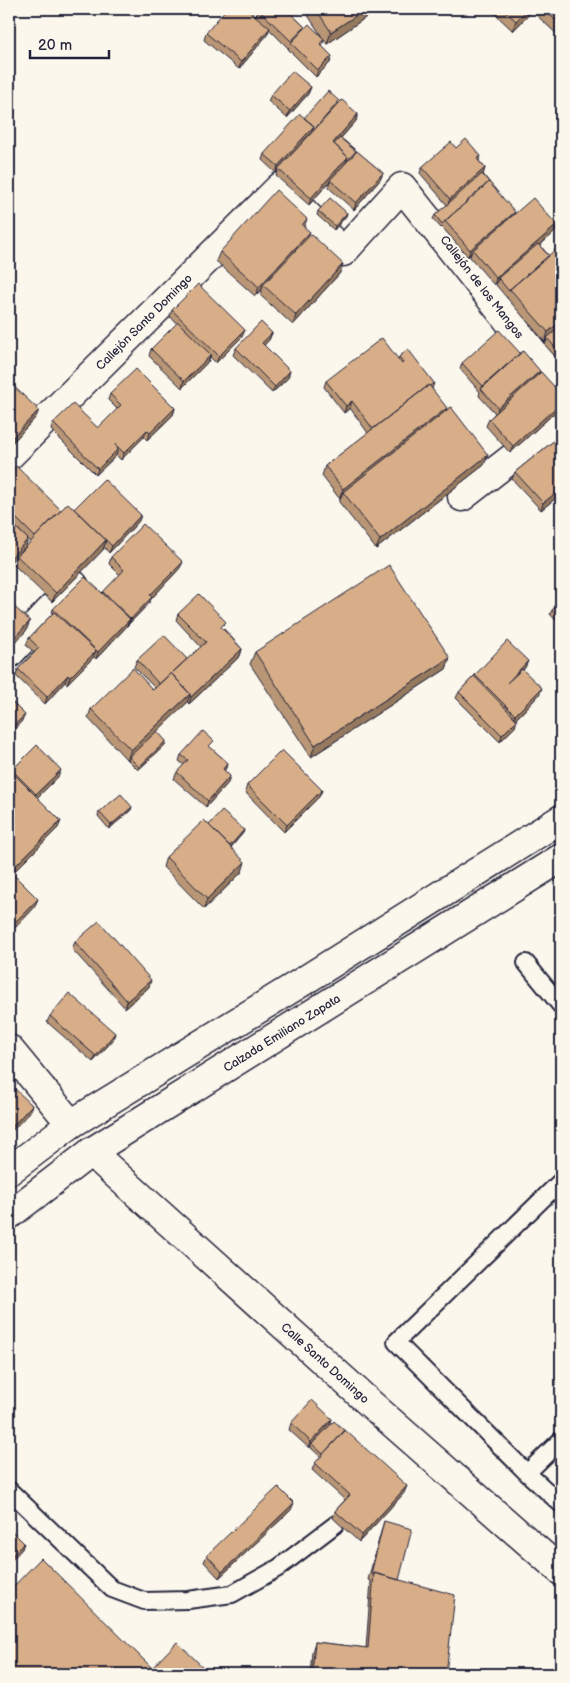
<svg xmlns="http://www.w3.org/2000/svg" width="570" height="1683" viewBox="0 0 570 1683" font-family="'Balsamiq Sans',sans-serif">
<rect width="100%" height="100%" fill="#fbf7ec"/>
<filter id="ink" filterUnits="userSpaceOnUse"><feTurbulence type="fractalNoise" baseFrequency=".02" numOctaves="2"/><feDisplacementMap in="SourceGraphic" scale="10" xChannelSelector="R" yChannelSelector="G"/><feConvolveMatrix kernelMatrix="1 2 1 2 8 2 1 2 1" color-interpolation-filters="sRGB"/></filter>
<g filter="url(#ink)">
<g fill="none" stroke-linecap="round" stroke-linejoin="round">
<g stroke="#22223b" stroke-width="20">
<path id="service" d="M526 963 561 1006
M561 1181 396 1342 527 1473 561 1504
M527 1473 561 1440
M9 1490 112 1589 144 1601 188 1600 232 1594 278 1568 336 1524"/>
</g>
<g stroke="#22223b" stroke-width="31">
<path id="minor" d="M9 456 280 187 343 252 402 187 561 387
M462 497 561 420
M9 654 74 585
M9 1049 71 1124
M91 1152 373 1406 561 1571"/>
</g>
<g stroke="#22223b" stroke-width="31">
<path id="secondary" d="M9 1171 71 1124 302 982 561 819
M9 1215 91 1152 561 858"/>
</g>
<use href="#service" stroke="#fbf7ec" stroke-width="16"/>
<use href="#minor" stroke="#fbf7ec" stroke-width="28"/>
<use href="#secondary" stroke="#fbf7ec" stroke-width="28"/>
</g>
<path fill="#b99675" stroke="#22223b" d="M258 9H286L305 27 304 30 322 37 304 9H378L327 44 324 40 322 46 330 63 316 77 288 49 289 47 288 48 269 29 267 35 239 69 204 40 206 33 256 16 259 9Z
M490 9H534L513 31Z
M534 9H561V38L533 12Z
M311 87 308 94 287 118 268 101 271 95Z
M339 103 358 114 356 121 341 138 383 173 380 180 354 210 328 187 330 181 309 205 276 176 278 171 276 173 262 160 264 154 304 118Z
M456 148 481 156 479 161 485 168 483 174 514 215 555 232 540 245 549 256 561 257V363L545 345 547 340 545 342 507 298V297V298L496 285 497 282 494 285 470 257 471 253 468 257 442 227 443 226 441 228 433 219 435 215 447 205 420 173 422 167Z
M318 211 347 213 346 216 334 230 317 215Z
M307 219 304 227 307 238 340 273 293 325 260 295 262 289 255 296 216 261 220 252Z
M172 310 242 337 216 363 210 357 208 362 182 388 149 356 151 349 177 324 170 316Z
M272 333 269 340 264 345 288 378 272 393 233 355 236 348Z
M520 353 519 355 561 394V407L510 453 486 426 489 419 495 413 479 396 480 392 460 369 462 363Z
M399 357 434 383 432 389 446 411 484 465 376 549 339 502 341 497 339 498 322 476 325 466 368 433 350 408 344 413 324 387 326 381 398 359Z
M9 384 36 417 11 444 9 442Z
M110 394 175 408 173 415 147 440 144 437 121 460 116 455 96 475 51 430 53 423 98 428 117 409 108 400Z
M561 435V494L541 510 512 479 515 472Z
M9 474 61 510 74 509 139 521 109 553 104 547 103 550 52 602 14 565 17 556 31 542 9 520Z
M111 557 180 568 151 599 149 603 128 625 96 659 93 656 67 684 65 682 45 704 16 676 18 669 34 652 26 645 29 638 52 614 53 609 102 593 120 575 109 564Z
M561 598V626L550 614 552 610 555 608 554 607 555 603Z
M178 614 224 629 242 649 240 656 189 704 187 702 157 731 165 745 138 770 128 760 129 759 127 760 88 718 91 709 153 690 155 688 134 667 137 660H187L201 647 176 620Z
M255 652 450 658 446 669 311 757 250 664Z
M525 668 523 670 539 695 516 719 515 727 500 742 456 698 459 692 475 675Z
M560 686H561V698L558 693Z
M561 720V740L556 731 559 722Z
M211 748 228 763 224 771 228 783 206 807 174 779 177 772 184 765 179 761 181 755Z
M9 769 12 772V770L58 777 37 797 58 828 12 873 34 908 9 934Z
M247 785 322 790 319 797 284 832 245 792Z
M131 810 109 829 98 816 99 812Z
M209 825 244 830 243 833 231 847 242 872 204 909 163 867 166 857Z
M75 942 149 987 125 1008 72 949Z
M50 1016 113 1040 93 1062 47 1022Z
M332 1419 330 1424 404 1493 359 1542 333 1518 335 1511 345 1500 312 1470 315 1463 321 1457 311 1448V1446L309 1448 289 1430 291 1423Z
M291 1510 219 1578 204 1562 207 1555Z
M384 1521 399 1580 446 1674H310L312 1652 315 1642 366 1648 371 1581 368 1580 382 1528Z"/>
<path fill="#967a5f" stroke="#22223b" d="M366 9H378L327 44 331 32Z
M528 9H534L513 31 516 21Z
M270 28 267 35 239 69 241 62Z
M332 56 330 63 316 77 318 70Z
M311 87 308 94 287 118 290 111Z
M358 114 356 121 330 150 333 143Z
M314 126 311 133 278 169 276 173 278 166Z
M348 157 346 163 309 205 311 198Z
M485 168 483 175 447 206 450 199Z
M383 173 380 180 354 210 356 203Z
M515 212 512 218 473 250 471 253 468 257 470 250Z
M347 213 346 216 334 230 335 226Z
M557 225 555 232 499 280 498 278 497 282 494 285 496 278Z
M310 232 306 241 263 285 262 289 255 296 259 287Z
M343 264 340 273 293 325 296 315Z
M561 321V327L547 338 545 342 548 332Z
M245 330 242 337 216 363 219 356Z
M272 333 269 340 260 350 262 343Z
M520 353 517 359 481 389 483 386Z
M211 355 208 362 182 388 184 381Z
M290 371 288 378 272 393 275 387Z
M540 371 538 378 496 415 498 408Z
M352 401 350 408 344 413 346 406Z
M561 403V407L510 453 513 446Z
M175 408 173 415 147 440 150 433Z
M447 408 444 418 343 492 341 497 339 498 343 489Z
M39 410 36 417 11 444 13 437Z
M147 430 144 437 121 460 124 453Z
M118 449 116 456 96 475 98 469Z
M488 455 484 465 376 549 380 540Z
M561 489V494L541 510 543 503Z
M141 515 139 521 109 553 112 546Z
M28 539 26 546 9 564V560Z
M106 540 103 550 52 602 56 593Z
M183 562 180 568 151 599 149 603 128 625 131 619 150 595Z
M130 619 127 626 96 659 98 652Z
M30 621 26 631 9 649V643Z
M242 649 240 656 189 704 191 697Z
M96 651 93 658 67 684 70 677Z
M450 658 446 669 311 757 315 745Z
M528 661 525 668 505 689 507 683Z
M68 675 65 682 45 704 47 697Z
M542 688 539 695 513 722 515 715Z
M190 694 187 703 130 757H129L127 760 131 750Z
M25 715 22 721 9 735V730Z
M517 720 515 727 500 742 502 735Z
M166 741 165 745 138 770 139 767Z
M228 763 225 770 220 776 223 769Z
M61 770 58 777 34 801 36 794Z
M230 776 228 783 206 807 208 801Z
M322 790 319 797 284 832 287 825Z
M132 807 131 810 109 829 111 825Z
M61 821 58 828 12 874 14 867Z
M244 830 243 833 229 850 230 846Z
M245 862 242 872 204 909 207 899Z
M38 899 34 908 9 934V928Z
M151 980 149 987 125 1008 127 1001Z
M115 1033 113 1040 93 1062 96 1056Z
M32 1105 30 1112 9 1134V1130Z
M332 1419 330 1425 312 1444 309 1448 311 1442Z
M407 1486 404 1493 359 1542 362 1535Z
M294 1503 291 1510 219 1578 222 1572Z
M24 1543 22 1549 9 1563V1559Z"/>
<path fill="#d7ae88" stroke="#22223b" d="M226 9H247L270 28 241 62 206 33Z
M260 9H286L305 27 291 41 259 10Z
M316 9H366L331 32Z
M503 9H528L516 21Z
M544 9H561V26Z
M309 24 324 39 320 44 332 56 318 70 291 43Z
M292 71 311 87 290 111 271 95Z
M328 91 339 101 314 130 313 128 314 126 304 118Z
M342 100 358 114 333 143 348 157 311 198 278 169Z
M300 114 314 126 278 166 264 154Z
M340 138 356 151 348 160 347 159 348 157 334 144Z
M466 139 481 156 477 159 485 168 450 199 422 167 451 142 456 148Z
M357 151 383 173 356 203 330 180Z
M482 174 490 183 489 182 445 221 442 224 435 215Z
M489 182 515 212 470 250 445 221Z
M276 190 307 219 302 225 310 232 259 287 220 252Z
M330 198 347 213 335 226 318 211Z
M533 198 557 225 496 278 473 250Z
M311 234 343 264 296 315 263 285Z
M538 244 549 256 510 289 509 291 498 278Z
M555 250 561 257V321L548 332 510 289Z
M198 284 245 330 219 356 172 310Z
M178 322 211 355 184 381 151 349Z
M261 322 272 333 262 343 290 371 275 387 236 348Z
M561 326V354L547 338Z
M499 330 520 353 483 386 462 363Z
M382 338 402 364 403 362 399 357 408 349 434 383 430 386 429 385 373 429 352 401 346 406 326 381Z
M523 351 540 371 498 408 481 389Z
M136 369 175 408 150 433 147 430 124 453 115 444 118 449 98 469 53 423 73 404 98 428 121 405 110 394Z
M541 372 561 394V403L513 446 489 419Z
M10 383 39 410 13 437 9 433V384Z
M429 385 447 408 343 489 325 466Z
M451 407 488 455 380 540 343 492Z
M561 435V489L543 503 515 472Z
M16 466 61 510 35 537 9 511V474Z
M104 479 141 515 112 546 74 509Z
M68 503 106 540 56 593 17 556Z
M9 521 28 539 9 560Z
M143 524 183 562 150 595 152 597 131 619 103 592 124 570 111 557Z
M389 565 450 658 315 745 255 652Z
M85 577 130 619 98 652 53 609Z
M199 594 226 622 221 627 242 649 191 697 190 695V694L171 673 159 684 137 660 164 635 187 659 172 673 206 642 178 614Z
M561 598V621L552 610 557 605 555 603Z
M9 602 30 621 9 643Z
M54 612 96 651 70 677 68 675 47 697 18 669 39 648 29 638Z
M507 641 528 661 507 683 522 669 542 688 515 715 475 675Z
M133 668 153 690 171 673 190 694 131 750 91 709Z
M474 676 517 720 502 735 459 692Z
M9 699 25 715 9 730Z
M157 731 166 741 139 767 129 757Z
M203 731 214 741 209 746 228 763 223 769 230 776 208 801 177 772 188 760 181 755Z
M37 745 61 770 36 794 12 770Z
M282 750 322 790 287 825 247 785Z
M9 769 61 821 14 867 10 863 11 861 9 858Z
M121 794 132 807 111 825 99 812Z
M222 811 244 830 230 846 209 825Z
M204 820 245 862 207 899 166 857Z
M9 870 38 899 9 928Z
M99 921 151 980 127 1001 75 942Z
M69 993 115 1033 96 1056 50 1016Z
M15 1089 32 1105 9 1130V1096Z
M312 1400 332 1419 311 1442 291 1423Z
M334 1421 345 1431 323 1454 312 1444Z
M345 1430 407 1486 362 1535 335 1511 350 1495 315 1463Z
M278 1487 294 1503 222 1572 207 1555Z
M384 1521 412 1529 399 1580 374 1573V1575L371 1574Z
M9 1528 24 1543 9 1559Z
M41 1558 152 1668 177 1642 210 1674H9V1591Z
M374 1573 455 1595 446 1674H312L315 1642 368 1648Z"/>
</g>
<g text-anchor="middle" stroke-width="4" stroke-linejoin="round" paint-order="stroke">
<g font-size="12" fill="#22223b" stroke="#fbf7ec">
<text transform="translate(482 287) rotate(52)" y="4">Callejón de los Mangos</text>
<text transform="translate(144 322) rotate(-45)" y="4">Callejón Santo Domingo</text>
<text transform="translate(282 1033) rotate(-32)" y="4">Calzada Emiliano Zapata</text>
<text transform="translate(325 1363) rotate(42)" y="4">Calle Santo Domingo</text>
</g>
</g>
<rect width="570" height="1683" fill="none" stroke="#fbf7ec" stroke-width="30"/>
<rect x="15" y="15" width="540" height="1653" fill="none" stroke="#22223b" stroke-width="2" filter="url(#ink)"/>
<path d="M30 50v8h79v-8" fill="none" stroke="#22223b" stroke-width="2.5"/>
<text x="38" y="50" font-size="15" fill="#22223b" stroke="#fbf7ec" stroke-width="4" paint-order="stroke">20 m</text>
</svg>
